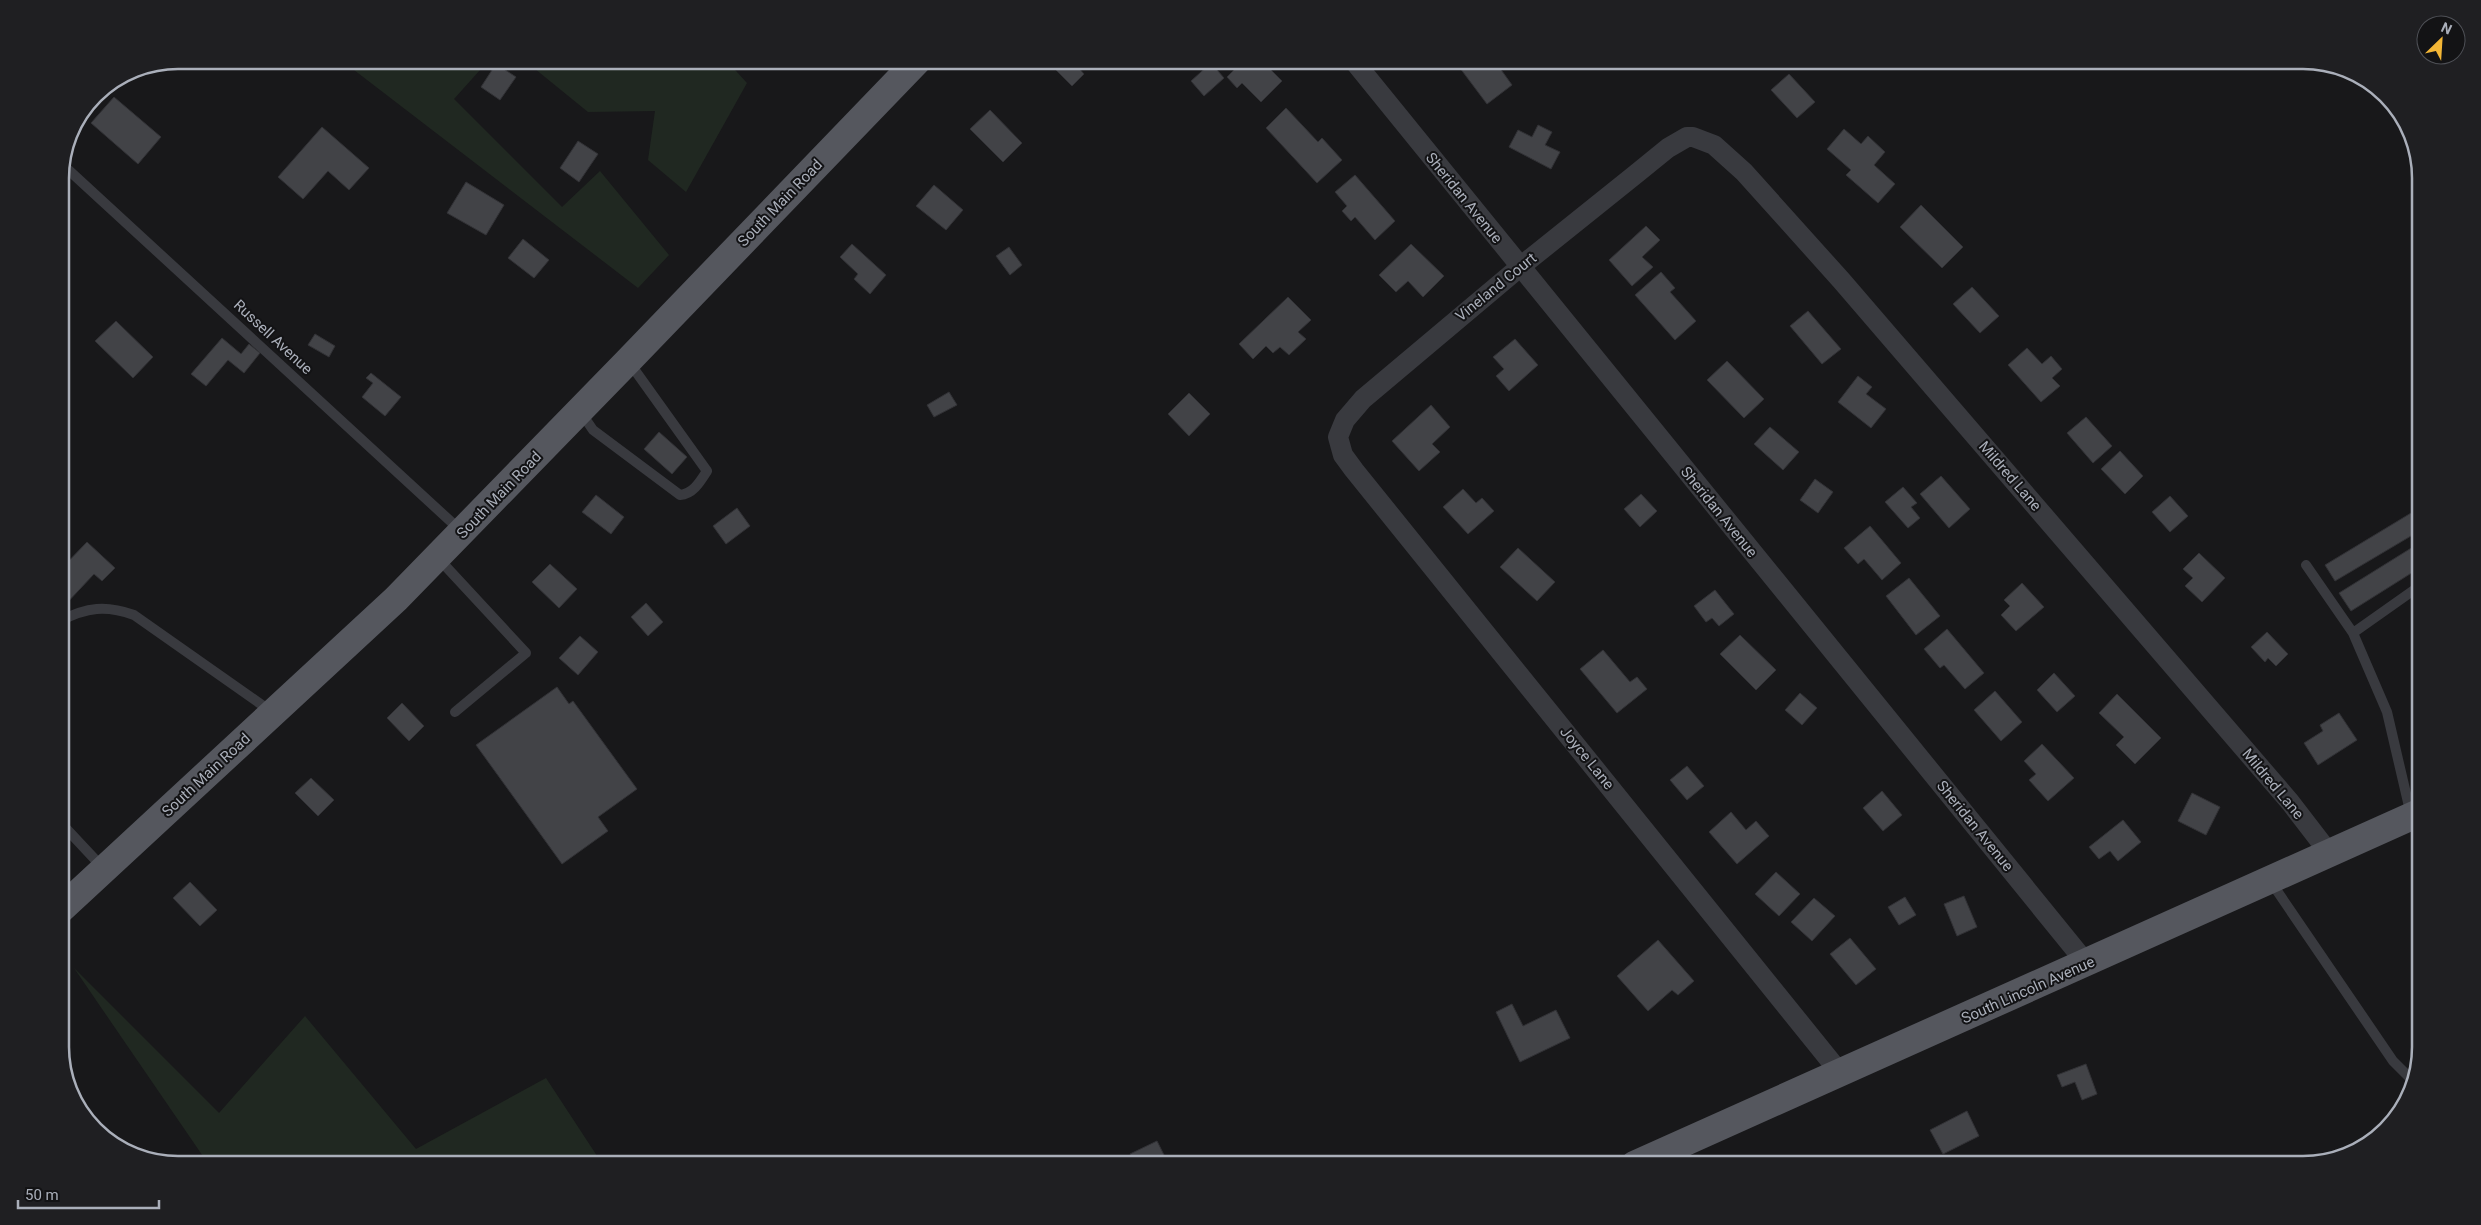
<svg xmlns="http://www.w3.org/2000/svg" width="2481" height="1225" viewBox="0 0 2481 1225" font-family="Roboto,sans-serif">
<rect width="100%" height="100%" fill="#18181a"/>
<path fill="#202821" d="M341 60H489L454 99 562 207 600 171 669 255 638 288Z
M524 60H726L747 83 686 192 648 160 655 111 588 112Z
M74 968 219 1113 305 1016 416 1149 546 1078 603 1165H209Z"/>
<path fill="#424347" stroke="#323236" d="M1046 60H1081L1077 66 1084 74 1072 86Z
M1244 60H1261L1282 81 1261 102 1242 83 1237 88 1227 77Z
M1454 60H1494L1512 85 1487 104Z
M1211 63 1224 78 1204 96 1191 81Z
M496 64 516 77 500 100 481 87Z
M1789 74 1815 102 1797 118 1771 90Z
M114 97 161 137 138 164 91 123Z
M1286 108 1318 142 1322 138 1342 160 1317 183 1266 128Z
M990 110 1022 143 1003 162 970 129Z
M1538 125 1552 132 1545 145 1560 152 1551 169 1509 147 1518 130 1532 137Z
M322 127 369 168 349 190 328 171 303 199 278 177Z
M1844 129 1861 144 1868 136 1885 152 1874 165 1895 184 1878 203 1846 175 1851 170 1827 149Z
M578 141 598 154 579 182 560 168Z
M1355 175 1395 221 1375 240 1355 217 1351 221 1342 211 1347 206 1335 192Z
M466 182 504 205 486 235 447 213Z
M934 185 963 210 946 230 916 206Z
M1921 205 1963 247 1942 268 1900 227Z
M1646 226 1660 240 1642 257 1653 267 1632 286 1609 260Z
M523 239 549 260 534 278 508 258Z
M852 244 886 275 870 294 854 279 858 274 840 257Z
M1411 244 1444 276 1423 297 1408 281 1396 292 1379 275Z
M1009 247 1022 265 1010 275 996 256Z
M1661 272 1675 288 1670 292 1696 321 1675 340 1635 295Z
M1972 287 1999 316 1980 333 1953 304Z
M1288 297 1311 320 1298 332 1306 339 1289 355 1280 347 1273 353 1266 346 1253 359 1239 344Z
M1808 311 1841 349 1822 364 1790 326Z
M116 321 153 357 133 378 95 341Z
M315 334 335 346 329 357 308 345Z
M222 338 241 354 249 344 260 353 244 373 228 360 206 386 191 374Z
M1515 339 1538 365 1509 391 1496 376 1504 369 1493 357Z
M2027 348 2042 364 2051 356 2062 369 2052 378 2060 386 2041 402 2008 365Z
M1727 361 1764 399 1744 418 1707 380Z
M371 373 401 397 385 416 362 397 373 383 366 378Z
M1858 376 1872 387 1866 394 1886 409 1871 428 1838 402Z
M949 392 957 405 934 417 927 405Z
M1189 393 1210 414 1189 436 1168 414Z
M1431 405 1450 427 1432 444 1440 452 1419 471 1392 441Z
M2086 417 2112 446 2093 463 2067 433Z
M1770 427 1799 452 1783 470 1754 444Z
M659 432 687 457 672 474 644 449Z
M2120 451 2143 476 2125 494 2101 469Z
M1941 476 1970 509 1949 528 1920 494Z
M1815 479 1833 492 1818 513 1800 500Z
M1903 487 1917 503 1911 507 1920 518 1908 528 1885 502Z
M1463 489 1476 503 1482 498 1494 511 1468 534 1443 507Z
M1641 494 1657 511 1640 527 1624 509Z
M596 495 624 517 611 534 582 512Z
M2170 496 2188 516 2170 532 2152 512Z
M2421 507V530L2335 581 2325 565Z
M737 508 750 526 726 544 713 526Z
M1870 526 1901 563 1882 580 1864 559 1858 564 1844 548Z
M87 542 115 568 102 581 94 574 64 606 60 603V570Z
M2421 542V567L2351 611 2339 593Z
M1518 548 1555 582 1537 601 1500 567Z
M2199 553 2225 578 2202 602 2185 586 2193 578 2183 569Z
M550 564 577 589 559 608 532 582Z
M1909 578 1940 616 1916 635 1886 596Z
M2022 583 2044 607 2016 631 2001 615 2010 606 2004 600Z
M1715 590 1734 614 1719 626 1712 618 1706 622 1694 606Z
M646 603 663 622 648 636 631 617Z
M1947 629 1984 673 1965 689 1944 665 1940 668 1924 649Z
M2267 632 2288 654 2276 666 2268 658 2265 662 2251 647Z
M1740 635 1776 670 1756 690 1720 654Z
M580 636 598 652 578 675 559 658Z
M1603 650 1630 682 1637 677 1647 689 1617 713 1580 669Z
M2054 673 2075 696 2057 712 2037 690Z
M557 687 569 704 573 701 637 789 598 817 608 831 562 864 476 745Z
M1995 691 2022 722 2001 741 1974 710Z
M1800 693 1817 708 1802 725 1785 710Z
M2117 694 2161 738 2135 764 2116 745 2124 737 2099 713Z
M402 703 424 726 409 741 387 718Z
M2339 713 2357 740 2318 765 2304 743 2323 731 2320 725Z
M2042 744 2074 778 2048 801 2029 780 2036 774 2024 761Z
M1687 766 1704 786 1687 800 1670 780Z
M311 778 334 800 318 816 295 793Z
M1882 791 1902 815 1883 831 1863 808Z
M2192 793 2220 807 2206 835 2178 821Z
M1731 812 1746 830 1756 821 1769 836 1737 864 1709 832Z
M2123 820 2141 842 2118 861 2110 851 2099 859 2089 847Z
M1776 872 1800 894 1779 916 1755 894Z
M190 882 217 910 200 926 173 898Z
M1964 896 1977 927 1957 936 1944 904Z
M1905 897 1916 915 1899 925 1888 907Z
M1814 898 1835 916 1812 941 1791 922Z
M1850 938 1876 969 1856 985 1830 954Z
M1658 940 1694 981 1678 995 1672 990 1648 1011 1617 976Z
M1512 1004 1523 1026 1556 1010 1570 1038 1520 1062 1496 1012Z
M2086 1064 2097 1094 2082 1100 2075 1082 2062 1087 2057 1075Z
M1967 1111 1979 1136 1943 1154 1930 1130Z
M1157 1141 1169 1165H1136L1130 1154Z"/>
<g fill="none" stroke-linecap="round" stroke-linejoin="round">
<path stroke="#393a3f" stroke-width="10" d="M62 164 460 530
M580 411 593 430 680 495C693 494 700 482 707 471L629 362
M438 558 526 653 455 712
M2306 565 2353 633 2387 712 2411 815
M60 621C87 607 106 605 134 615L272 712
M2353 633 2421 585
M60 822 104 869
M2271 882 2393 1061 2413 1081"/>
<path stroke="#393a3f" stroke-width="20" d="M1353 60 2087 964
M1841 1074 1354 470 1343 455 1338 437 1345 420 1363 399 1520 267 1636 174 1668 148 1687 137H1693L1714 145 1744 172 1841 280 2290 802 2330 854"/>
<path stroke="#55575e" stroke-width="28" d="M60 910 396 599 628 361 918 60
M1634 1165 2421 812"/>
</g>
<g text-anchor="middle" stroke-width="4" stroke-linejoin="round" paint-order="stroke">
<g font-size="15" fill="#aaafba" stroke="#131315">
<text transform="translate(1464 198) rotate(51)" y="5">Sheridan Avenue</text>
<text transform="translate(780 203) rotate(-46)" y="5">South Main Road</text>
<text transform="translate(1496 287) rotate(-39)" y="5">Vineland Court</text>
<text transform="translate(273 337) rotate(43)" y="5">Russell Avenue</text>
<text transform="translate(2010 476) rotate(49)" y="5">Mildred Lane</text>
<text transform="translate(499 495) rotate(-46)" y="5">South Main Road</text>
<text transform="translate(1719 512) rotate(51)" y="5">Sheridan Avenue</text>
<text transform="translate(1587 758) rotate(51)" y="5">Joyce Lane</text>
<text transform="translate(206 775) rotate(-43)" y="5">South Main Road</text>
<text transform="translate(2273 784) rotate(50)" y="5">Mildred Lane</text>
<text transform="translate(1975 826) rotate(51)" y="5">Sheridan Avenue</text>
<text transform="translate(2028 990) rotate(-24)" y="5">South Lincoln Avenue</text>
</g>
</g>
<path d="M0 0H2481V1225H0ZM178 69H2303A109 109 0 0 1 2412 178V1047A109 109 0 0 1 2303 1156H178A109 109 0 0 1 69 1047V178A109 109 0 0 1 178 69Z" fill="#1f1f22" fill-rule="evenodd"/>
<path fill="none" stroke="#aaafba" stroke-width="2.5" d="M178 69H2303A109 109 0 0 1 2412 178V1047A109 109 0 0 1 2303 1156H178A109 109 0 0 1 69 1047V178A109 109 0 0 1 178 69Z"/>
<g transform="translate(2441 40) rotate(25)"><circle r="24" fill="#131315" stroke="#4f5157"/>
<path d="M0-4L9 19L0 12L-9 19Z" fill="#f3b636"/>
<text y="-8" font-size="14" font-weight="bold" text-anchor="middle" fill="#aaafba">N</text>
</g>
<path d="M18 1200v8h141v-8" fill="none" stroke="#aaafba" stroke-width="2.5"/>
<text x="25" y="1200" font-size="15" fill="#aaafba" stroke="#131315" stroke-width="4" paint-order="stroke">50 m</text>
</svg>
